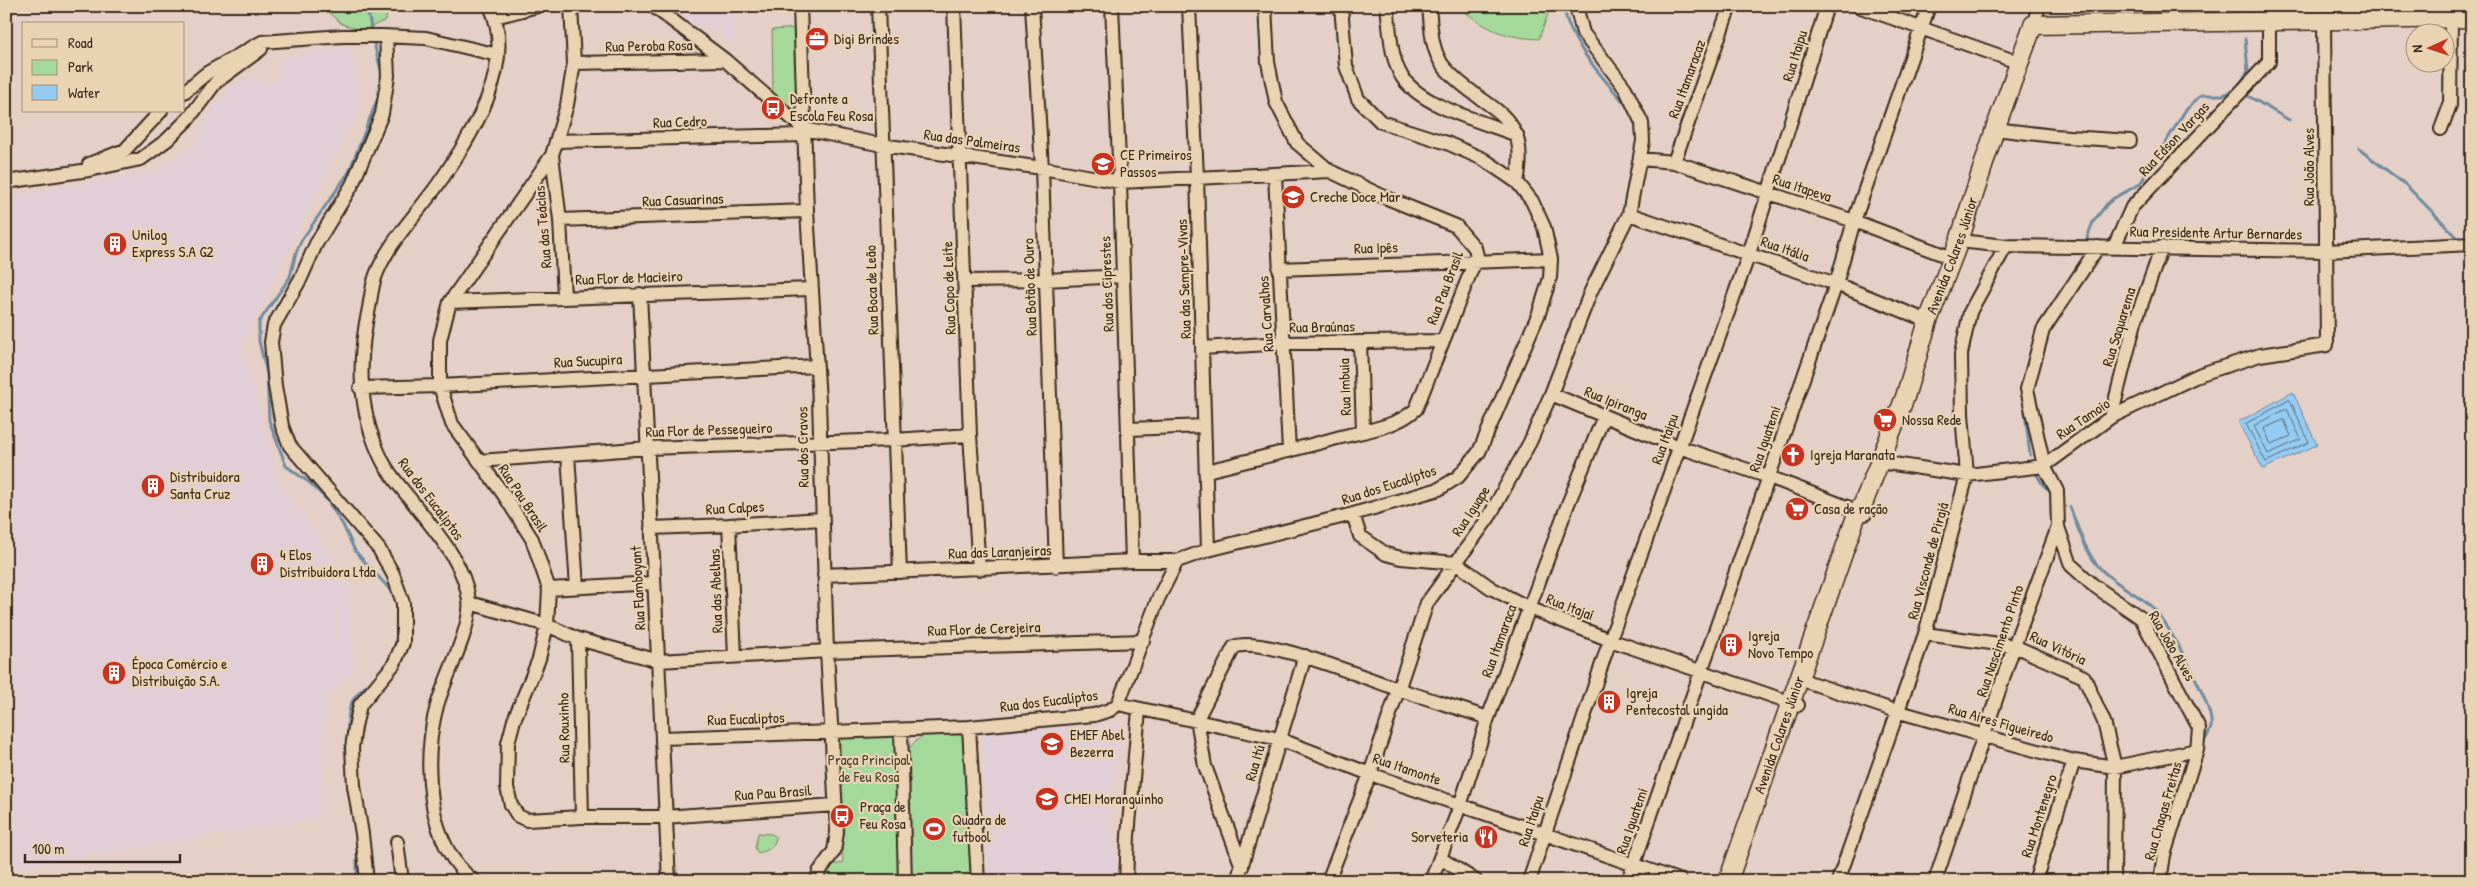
<svg xmlns="http://www.w3.org/2000/svg" width="2478" height="887" viewBox="0 0 2478 887" font-family="'Patrick Hand',sans-serif">
<rect width="100%" height="100%" fill="#e5d0c8"/>
<filter id="ink" filterUnits="userSpaceOnUse"><feTurbulence type="fractalNoise" baseFrequency=".02" numOctaves="2"/><feDisplacementMap in="SourceGraphic" scale="10" xChannelSelector="R" yChannelSelector="G"/><feConvolveMatrix kernelMatrix="1 2 1 2 8 2 1 2 1" color-interpolation-filters="sRGB"/></filter>
<g filter="url(#ink)">
<path fill="#e1ced7" d="M672 6H732L734 45 705 22 699 27Z
M352 46 359 106 241 346 279 483 348 579 353 672 327 697 319 818 6 869V197L152 173 194 147 209 113 235 84 250 77 273 85 282 74 277 60Z
M1301 182 1303 210 1284 211 1283 183Z
M1127 724 1113 778 1108 814 1109 832H1114L1117 881H988L982 732Z"/>
<path fill="#a5d99b" stroke="#70825c" d="M321 6H388L386 20 362 31 342 24Z
M1457 6H1551L1539 39C1500 37 1487 29 1457 6Z
M798 28 803 119 773 97 772 30Z
M897 730 902 881H820L832 865 843 863 837 733Z
M966 731 974 881H908L906 754C919 728 941 733 966 731Z
M758 833 771 834 776 837C774 849 768 850 758 853L755 848Z"/>
<path fill="#93cbf2" stroke="#708b9d" d="M2293 392 2317 445 2263 469 2238 422Z"/>
<g fill="none" stroke-linecap="round" stroke-linejoin="round">
<path stroke="#5e6a73" stroke-width="1" d="M2290 400 2309 442 2266 462 2246 424Z
M2287 409 2301 439 2268 454 2254 426Z
M2284 420 2291 436 2271 444 2264 429Z"/>
<path stroke="#708b9d" stroke-width="3" d="M362 6 369 17 372 34
M1564 6C1567 40 1606 82 1628 107
M2243 6V7
M373 40 382 73
M2243 93 2289 120
M379 95 349 172 301 241 296 253 290 277 259 322V341L267 374 269 420 286 466 310 483 327 500 343 525 355 551 395 595
M2359 149 2406 185 2457 237
M2086 241 2093 222 2107 204 2114 198 2140 184 2185 111 2201 95H2223L2237 88 2248 71 2245 39
M2024 403 2030 455
M2034 470 2043 485 2053 494
M2070 507C2078 527 2084 549 2098 566 2113 584 2136 592 2153 608 2168 622 2215 708 2211 727 2210 733 2205 739 2203 744
M395 646 397 633
M348 736C347 710 349 695 373 682
M357 841V881
M2153 881 2158 850 2165 833"/>
<g stroke="#3b2a1e" stroke-width="16">
<path id="street" d="M571 6 574 63 567 105 552 155 450 302 440 340V386L452 424 504 495 532 539 549 589 547 625 539 659 514 720 508 743 507 787 511 805 518 816 527 820 582 817H664L835 805
M653 6 725 60 804 129 882 145 1042 168 1120 182 1330 171
M800 6 807 211 819 401 827 651 837 832 834 851 819 872 817 881
M878 6 900 572
M954 6 970 435 979 569
M1032 6 1042 168 1056 566
M1112 6 1120 182 1132 561
M1189 6 1197 177 1208 550
M1387 6C1390 28 1390 58 1402 77 1422 107 1484 122 1517 135
M1429 6C1431 27 1431 52 1445 68 1483 112 1532 108 1517 182
M1858 6 2020 63
M495 17 538 6
M2033 25 2039 6
M574 63 725 60
M184 92 207 73 262 42 342 36H382L426 38 498 55
M1995 129 2054 136 2130 141
M2441 129 2450 105 2451 18
M556 141 805 135
M552 155 560 220 564 296
M1640 159 1674 162 1854 221 1952 258
M1674 162 1730 6
M89 164 125 150 161 111
M1275 175 1289 451
M6 182 89 170 141 159 167 140 189 118 216 82 261 49
M1629 214 1836 284 1928 321
M560 220 807 211
M1959 241 2006 246 2326 251 2472 244
M2098 247 2043 330 2027 389 2044 466 2057 491 2058 527 2071 565 2093 585 2141 618 2199 728 2197 750 2164 855 2160 881
M2114 247 2132 207 2269 62V6
M1279 269 1551 259
M965 281 1046 280 1122 276
M640 294 669 881
M450 302 810 289
M1360 342 1363 431
M1202 348 1284 343 1442 341
M360 388 440 386 817 366
M1551 394 1679 447 1769 477 1865 514
M2111 417 2135 322 2162 247
M1129 429 1204 426
M568 455 577 587
M479 461 648 448 894 440 970 435
M1880 462 1967 475 2044 466 2111 417 2201 374 2260 355 2327 345 2324 19
M1207 471C1250 460 1294 450 1337 438 1363 431 1396 428 1416 409L1477 256 1475 248 1456 226 1382 196 1330 171 1297 143 1276 102 1268 62 1265 6
M1353 514 1360 536 1386 554 1401 558 1456 563 1491 588 1529 608 1610 640 1798 705
M729 525 735 656
M651 528 729 525 821 519
M824 575 1132 561H1177
M549 589 653 583
M470 603 547 625 578 639 659 661 827 651 1143 641
M1925 634 2014 646 2084 677 2104 722 2115 767 2114 881
M578 639 582 817
M1799 679 1896 711 2074 761 2115 767 2197 750
M1118 704 1279 739 1370 774 1681 881
M969 727 978 881
M901 730 905 881
M663 738 969 727 1094 715 1110 710 1118 704 1158 599 1177 561 1208 550 1353 514 1439 489 1458 477 1479 452 1539 313 1550 278 1551 259 1544 227 1532 201 1517 182 1483 159 1447 143 1381 122 1358 99 1346 66 1341 6
M397 842 402 881
M1440 858 1476 881
M1242 867 1205 766 1197 719 1234 647C1261 635 1367 679 1398 689 1428 699 1458 708 1488 718
M367 881 362 834 354 786 352 748 355 727 360 705 394 664 403 643V603L393 574 379 549 290 446 282 426 275 386 271 342 274 325 301 278 316 244 352 185 382 114 388 76 386 36
M474 881C426 845 422 759 437 706 444 679 473 626 469 600 464 564 440 537 418 509 407 494 392 479 383 462 358 412 357 362 369 308 371 297 372 285 376 275 389 241 419 212 439 183 471 136 518 65 490 6
M1126 881 1128 836 1139 710
M1237 881 1305 656
M1328 881 1370 774 1427 603 1489 517 1530 442 1551 394 1591 291 1629 214 1643 141 1642 123 1625 88 1583 33 1576 6
M1431 881 1460 806 1488 718 1568 504 1604 416
M1529 881 1610 640 1749 254 1827 6
M1628 881 1836 284 1854 221 1929 6
M1838 881 1925 634 1967 475 1962 414 1961 354 1970 312 2006 246
M1935 881 2014 646 2058 527
M2035 881 2074 761"/>
</g>
<g stroke="#3b2a1e" stroke-width="21">
<g id="secondary">
<path id="s1" d="M1728 881 1858 511 1863 504 1905 397 1928 321 1959 241 1995 129 2033 25 2472 18"/>
</g>
</g>
<use href="#street" stroke="#ead3b3" stroke-width="12"/>
<use href="#secondary" stroke="#ead3b3" stroke-width="18"/>
</g>
</g>
<defs>
<g id="office-disc" transform="scale(1.25)"><circle r="9.5" fill="#c8321e" stroke="#ead3b3"/><path d="M-6-3h4V-5.5h4V-3h4V5H-6ZM-1-4.5V-3h2v-1.5ZM-6 0V1H6V0Z" fill="#fff"/></g>
<g id="bus-disc" transform="scale(1.25)"><circle r="9.5" fill="#c8321e" stroke="#ead3b3"/><path d="M-5-6H5V4H4V6H2V4H-2V6H-4V4H-5ZM-3.5-4V0h7V-4ZM-3.5 1.2v1.5H-2V1.2ZM2 1.2v1.5H3.5V1.2Z" fill="#fff"/></g>
<g id="school-disc" transform="scale(1.25)"><circle r="9.5" fill="#c8321e" stroke="#ead3b3"/><path d="M0-5L7-2L0 1L-7-2ZM-4 1L0 2.5L4 1V4Q0 6-4 4Z" fill="#fff"/></g>
<g id="building-disc" transform="scale(1.25)"><circle r="9.5" fill="#c8321e" stroke="#ead3b3"/><path d="M-4-6H4V6H1V3H-1V6H-4ZM-2.5-4.3h1.7v1.8h-1.7ZM.8-4.3h1.7v1.8H.8ZM-2.5-1h1.7V.8h-1.7ZM.8-1h1.7V.8H.8Z" fill="#fff"/></g>
<g id="supermarket-disc" transform="scale(1.25)"><circle r="9.5" fill="#c8321e" stroke="#ead3b3"/><path d="M-6-5.5h2.5l.6 2H6L4.5 2H-2.5L-4.4-4H-6ZM-1.5 3.2a1.3 1.3 0 1 0 .1 0ZM3 3.2a1.3 1.3 0 1 0 .1 0Z" fill="#fff"/></g>
<g id="church-disc" transform="scale(1.25)"><circle r="9.5" fill="#c8321e" stroke="#ead3b3"/><path d="M-1.2-6h2.4v3.5h3.3v2.4h-3.3V6h-2.4V-.1h-3.3v-2.4h3.3Z" fill="#fff"/></g>
<g id="stadium-disc" transform="scale(1.25)"><circle r="9.5" fill="#c8321e" stroke="#ead3b3"/><path d="M0-5a6.5 5 0 1 0 0 10a6.5 5 0 1 0 0-10ZM-3.5-1.8h7v3.6h-7Z" fill="#fff"/></g>
<g id="restaurant-disc" transform="scale(1.25)"><circle r="9.5" fill="#c8321e" stroke="#ead3b3"/><path d="M-5-6h1v4h1v-4h1v4h1v-4h1v5L-1.5 .5V6h-2V.5L-5-1ZM5-6V6H3V1.5H1.5Q1.5-4 5-6Z" fill="#fff"/></g>
</defs>
<g fill-rule="evenodd">
<use href="#office-disc" x="817" y="39"/>
<use href="#bus-disc" x="773" y="108"/>
<use href="#school-disc" x="1103" y="164"/>
<use href="#school-disc" x="1293" y="197"/>
<use href="#building-disc" x="115" y="244"/>
<use href="#supermarket-disc" x="1885" y="420"/>
<use href="#church-disc" x="1793" y="455"/>
<use href="#building-disc" x="153" y="486"/>
<use href="#supermarket-disc" x="1797" y="509"/>
<use href="#building-disc" x="262" y="564"/>
<use href="#building-disc" x="1731" y="645"/>
<use href="#building-disc" x="114" y="673"/>
<use href="#building-disc" x="1609" y="702"/>
<use href="#school-disc" x="1052" y="744"/>
<use href="#school-disc" x="1047" y="799"/>
<use href="#bus-disc" x="842" y="816"/>
<use href="#stadium-disc" x="934" y="829"/>
<use href="#restaurant-disc" x="1486" y="837"/>
</g>
<g text-anchor="middle" stroke-width="4.5" stroke-linejoin="round" paint-order="stroke">
<g font-size="15" fill="#3b2a1e" stroke="#ead3b3" text-anchor="start">
<text x="834" y="44">Digi Brindes</text>
<text x="790" y="104">Defronte a<tspan x="790" dy="17">Escola Feu Rosa</tspan></text>
<text x="1120" y="160">CE Primeiros<tspan x="1120" dy="17">Passos</tspan></text>
<text x="1310" y="202">Creche Doce Mar</text>
<text x="132" y="240">Unilog<tspan x="132" dy="17">Express S.A G2</tspan></text>
<text x="1902" y="425">Nossa Rede</text>
<text x="1810" y="460">Igreja Maranata</text>
<text x="170" y="482">Distribuidora<tspan x="170" dy="17">Santa Cruz</tspan></text>
<text x="1814" y="514">Casa de ração</text>
<text x="280" y="560">4 Elos<tspan x="280" dy="17">Distribuidora Ltda</tspan></text>
<text x="1748" y="641">Igreja<tspan x="1748" dy="17">Novo Tempo</tspan></text>
<text x="132" y="669">Época Comércio e<tspan x="132" dy="17">Distribuição S.A.</tspan></text>
<text x="1626" y="698">Igreja<tspan x="1626" dy="17">Pentecostal ungida</tspan></text>
<text x="1070" y="740">EMEF Abel<tspan x="1070" dy="17">Bezerra</tspan></text>
<text x="1064" y="804">CMEI Moranguinho</text>
<text x="860" y="812">Praça de<tspan x="860" dy="17">Feu Rosa</tspan></text>
<text x="952" y="825">Quadra de<tspan x="952" dy="17">futbool</tspan></text>
<text x="1468" y="842" text-anchor="end">Sorveteria</text>
</g>
<g font-size="15" fill="#3b2a1e" stroke="#ead3b3">
<text transform="translate(649 46) rotate(-1)" y="5">Rua Peroba Rosa</text>
<text transform="translate(1795 56) rotate(-73)" y="5">Rua Itaipu</text>
<text transform="translate(1687 79) rotate(-70)" y="5">Rua Itamaracaz</text>
<text transform="translate(680 122) rotate(-2)" y="5">Rua Cedro</text>
<text transform="translate(2174 139) rotate(-47)" y="5">Rua Edson Vargas</text>
<text transform="translate(972 141) rotate(8)" y="5">Rua das Palmeiras</text>
<text transform="translate(2309 167) rotate(-90)" y="5">Rua João Alves</text>
<text transform="translate(1802 188) rotate(18)" y="5">Rua Itapeva</text>
<text transform="translate(683 200) rotate(-2)" y="5">Rua Casuarinas</text>
<text transform="translate(543 227) rotate(-95)" y="5">Rua das Teácias</text>
<text transform="translate(2216 233) rotate(1)" y="5">Rua Presidente Artur Bernardes</text>
<text transform="translate(1376 248) rotate(-2)" y="5">Rua Ipês</text>
<text transform="translate(1785 249) rotate(19)" y="5">Rua Itália</text>
<text dy="5" stroke="none"><textPath href="#s1" startOffset="665">Avenida Colares Júnior</textPath></text>
<text transform="translate(629 278) rotate(-2)" y="5">Rua Flor de Macieiro</text>
<text transform="translate(1184 279) rotate(-92)" y="5">Rua das Sempre-Vivas</text>
<text transform="translate(1107 284) rotate(-92)" y="5">Rua dos Ciprestes</text>
<text transform="translate(1030 287) rotate(-92)" y="5">Rua Botão de Ouro</text>
<text transform="translate(949 288) rotate(-92)" y="5">Rua Copo de Leite</text>
<text transform="translate(1445 288) rotate(-69)" y="5">Rua Pau Brasil</text>
<text transform="translate(872 290) rotate(-92)" y="5">Rua Boca de Leão</text>
<text transform="translate(1266 314) rotate(-94)" y="5">Rua Carvalhos</text>
<text transform="translate(1322 327) rotate(-1)" y="5">Rua Braúnas</text>
<text transform="translate(2119 327) rotate(-73)" y="5">Rua Saquarema</text>
<text transform="translate(588 361) rotate(-3)" y="5">Rua Sucupira</text>
<text transform="translate(1345 387) rotate(-92)" y="5">Rua Imbuia</text>
<text transform="translate(1616 403) rotate(22)" y="5">Rua Ipiranga</text>
<text transform="translate(2083 419) rotate(-34)" y="5">Rua Tamoio</text>
<text transform="translate(709 430) rotate(-2)" y="5">Rua Flor de Pessegueiro</text>
<text transform="translate(1665 439) rotate(-70)" y="5">Rua Itaipu</text>
<text transform="translate(1765 439) rotate(-71)" y="5">Rua Iguatemi</text>
<text transform="translate(803 447) rotate(-91)" y="5">Rua dos Cravos</text>
<text transform="translate(1389 485) rotate(-18)" y="5">Rua dos Eucalíptos</text>
<text transform="translate(523 498) rotate(57)" y="5">Rua Pau Brasil</text>
<text transform="translate(431 499) rotate(53)" y="5">Rua dos Eucaliptos</text>
<text transform="translate(735 508) rotate(-3)" y="5">Rua Calpes</text>
<text transform="translate(1471 511) rotate(-57)" y="5">Rua Iguape</text>
<text transform="translate(1000 552) rotate(-2)" y="5">Rua das Laranjeiras</text>
<text transform="translate(1928 561) rotate(-75)" y="5">Rua Visconde de Pirajá</text>
<text transform="translate(638 588) rotate(-93)" y="5">Rua Flamboyant</text>
<text transform="translate(716 591) rotate(-92)" y="5">Rua das Abelhas</text>
<text transform="translate(1570 607) rotate(21)" y="5">Rua Itajaí</text>
<text transform="translate(984 629) rotate(-2)" y="5">Rua Flor de Cerejeira</text>
<text transform="translate(1499 641) rotate(-70)" y="5">Rua Itamaraca</text>
<text transform="translate(2000 641) rotate(-71)" y="5">Rua Nascimento Pinto</text>
<text transform="translate(2172 646) rotate(60)" y="5">Rua João Alves</text>
<text transform="translate(2058 648) rotate(25)" y="5">Rua Vitória</text>
<text transform="translate(1049 701) rotate(-7)" y="5">Rua dos Eucalíptos</text>
<text transform="translate(746 719) rotate(-2)" y="5">Rua Eucaliptos</text>
<text transform="translate(2001 723) rotate(16)" y="5">Rua Aires Figueiredo</text>
<text transform="translate(564 728) rotate(-91)" y="5">Rua Rouxinho</text>
<text dy="5" stroke="none"><textPath href="#s1" startOffset="155">Avenida Colares Júnior</textPath></text>
<text transform="translate(1255 763) rotate(-74)" y="5">Rua Itú</text>
<text transform="translate(1407 769) rotate(19)" y="5">Rua Itamonte</text>
<text transform="translate(773 793) rotate(-4)" y="5">Rua Pau Brasil</text>
<text transform="translate(2163 811) rotate(-74)" y="5">Rua Chagas Freitas</text>
<text transform="translate(2039 816) rotate(-72)" y="5">Rua Montenegro</text>
<text transform="translate(1531 821) rotate(-72)" y="5">Rua Itaipu</text>
<text transform="translate(1632 821) rotate(-71)" y="5">Rua Iguatemi</text>
</g>
<g font-size="15" fill="#4b4431" stroke="#ead3b3">
<text x="869" y="765">Praça Principal<tspan x="869" dy="17">de Feu Rosa</tspan></text>
</g>
</g>
<rect width="2478" height="887" fill="none" stroke="#ead3b3" stroke-width="25"/>
<rect x="12" y="12" width="2453" height="862" fill="none" stroke="#3b2a1e" stroke-width="2" filter="url(#ink)"/>
<rect x="22" y="22" width="162" height="90" fill="#ead3b3" stroke="#a48f77"/>
<rect x="32" y="39" width="25" height="8" fill="#ead3b3" stroke="#a48f77"/>
<text x="68" y="48" font-size="15" fill="#3b2a1e">Road</text>
<rect x="32" y="60" width="25" height="15" fill="#a5d99b" stroke="#a48f77"/>
<text x="68" y="72" font-size="15" fill="#3b2a1e">Park</text>
<rect x="32" y="85" width="25" height="15" fill="#93cbf2" stroke="#a48f77"/>
<text x="68" y="98" font-size="15" fill="#3b2a1e">Water</text>
<g transform="translate(2430 48) rotate(267)"><circle r="24" fill="#ead3b3" stroke="#a48f77"/>
<path d="M0-4L9 19L0 12L-9 19Z" fill="#c8321e"/>
<text y="-8" font-size="14" font-weight="bold" text-anchor="middle" fill="#3b2a1e">N</text>
</g>
<path d="M25 854v8h155v-8" fill="none" stroke="#3b2a1e" stroke-width="2.5"/>
<text x="32" y="854" font-size="15" fill="#3b2a1e" stroke="#ead3b3" stroke-width="4" paint-order="stroke">100 m</text>
</svg>
